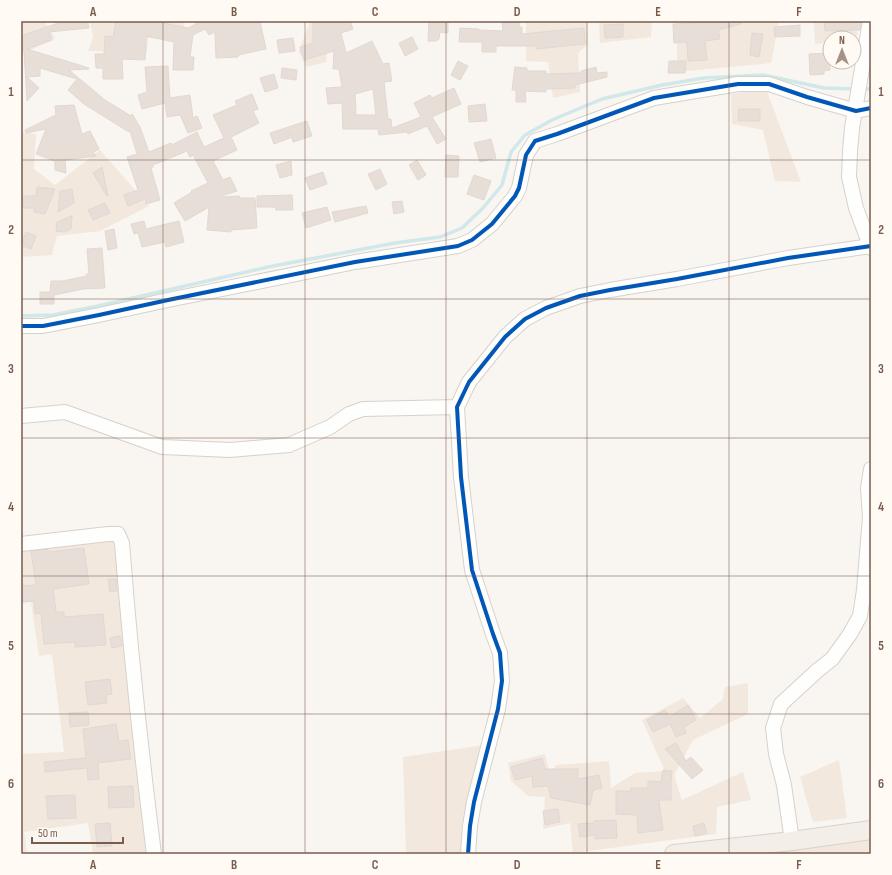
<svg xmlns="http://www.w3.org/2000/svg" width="892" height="875" viewBox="0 0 892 875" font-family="'Sofia Sans Condensed',sans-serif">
<rect width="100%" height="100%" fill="#f9f5f0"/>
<path fill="#f2e8de" d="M21 21H44L55 38 21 55Z
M90 21H184L183 37 148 38 147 52 88 51 93 37Z
M310 21H329L326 62 306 67 299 51Z
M526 21H587L588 44 578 53 580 92 553 98 548 62 526 61Z
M599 21H652L651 37 600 43Z
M689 21H779L771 63 677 72V26L691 25Z
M814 21H858L857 39H854V38H830V42L815 44Z
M766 89 801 182 775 181 763 130 732 124 731 94Z
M21 132 36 134 34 169 55 185 100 150 149 206 100 231 57 236 52 255 21 257Z
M114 529 150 854H93L88 823 24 832 27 854H21V754L64 752 52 654 39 656 31 602 21 603V539Z
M748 683V714L693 740 674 775 682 800 743 772 751 800 717 807 716 834 573 853 570 823 543 829 545 797 528 796 511 781 508 763 545 754 550 775 556 765 609 761 611 788 635 773 665 771 642 720 683 698 700 718 723 699 725 687Z
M484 745 463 854H406L403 757Z
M839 760 847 818 813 822 800 777Z
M871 835V854H715Z"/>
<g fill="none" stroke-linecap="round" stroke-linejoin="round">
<path stroke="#d0e8ea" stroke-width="3.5" d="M863 89H871
M21 316 53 315 98 306 268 267 395 243 440 237 462 228 483 208 502 185 511 152 525 135 552 120 602 99 662 85 704 78 763 75 824 88 854 89"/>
</g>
<path fill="#e6ded7" stroke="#e2d8d2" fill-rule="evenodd" d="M64 21H88L89 28 49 32 52 40 27 49 89 68V69L69 70 105 100 131 116 132 114 140 127 149 152 171 143 172 145 197 132 204 147 224 138 213 115 237 105 235 101 252 94 258 109 253 111 259 123 231 137 237 150 213 161 223 180 230 177 237 191 224 195V197L239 196 240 198H255L257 228 231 230V232L207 230 209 207 185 221 174 203 192 192 191 191 208 183 193 155 190 157 187 151 153 165V167L151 168 160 200 146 204 145 199 128 206 124 195 138 190 127 157 137 154 130 131 129 132 84 104 68 90 77 79 40 68V76L27 77 39 88 27 101 24 50 21 51V36Z
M116 21H154L188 28 201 21H260L266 49 238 55V57L216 58 215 32 209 35 205 29 193 35 190 57H194L193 70H173L174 42 146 36 145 60 122 59 123 79H103V68H96L95 54H104L105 36 113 37Z
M313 21H350L353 29 341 33 346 53 372 41 383 64 389 63 392 81 384 82 388 119H391L392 128 421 117 414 103 430 95 432 98 454 88 461 104 432 117 446 139 437 144 427 126 408 134 407 132 379 135 378 129H343L342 103 328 104 326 88 342 87 339 69H333L334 51 304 60 300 47 313 43ZM373 89 376 115H356L355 94Z
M429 21H448V33L440 32 439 39 435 41H428Z
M502 21H519V27H522V34L584 28 585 44 536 49V46H496V52H482V42H459L460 28 479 29V30L503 31Z
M706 21H741V24L718 30 720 39 705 41 707 60 688 61 687 42 674 43 673 24 695 23Z
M824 21H861L860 30 825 31Z
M623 24V37L605 38 604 25Z
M800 25V36L775 37 774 27Z
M752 33 763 34 759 57 750 55Z
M412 37 418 49 405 56 399 43Z
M293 38 295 51 279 53 277 40Z
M829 53 830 70 824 71V74L810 75 809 54Z
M458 61 468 66 460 80 451 75Z
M669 61H686L685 73H668Z
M168 66 170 98 190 95 193 118 197 116 202 128 188 133 180 115 167 117 165 103 142 109 138 95 147 92 145 67Z
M515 67 527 68V71H546V74L581 73V71L596 67 597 73 607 72V77L575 85V88L546 89V92L525 91 526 102H516V90H512Z
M282 68 297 70 296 80 281 78Z
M274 74 278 88 265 92 260 78Z
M485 104 487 121 469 122 468 106Z
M74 105 82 134 90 131 99 149 93 152 96 156 65 160 66 173 55 170V161L36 154 46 129 26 133 25 130 56 115 55 106Z
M739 109H760V121H738Z
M307 121 312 136 293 142 290 132V138L274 144 270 133Z
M491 139 496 158 480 162 474 143Z
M446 155 459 156 458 177H445Z
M417 160 426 175 418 180 409 165Z
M291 161 292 175 280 178 276 165Z
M102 167 108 196H107L93 173Z
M380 169 387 184 376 190 368 174Z
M323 172 327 184 310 190 305 178Z
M474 175 491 181 484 200 467 194Z
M37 187 55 189 45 214 34 212V208H21V196H36Z
M72 189 74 203 58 212 60 191Z
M292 195 293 210H276L275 207H257V196Z
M402 201 404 212 394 214 392 202Z
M105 203 110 213 93 220 88 210Z
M366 206 368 213 335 222 332 212Z
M327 207 331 220 306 228 302 213Z
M72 216 71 229 64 232 56 231 57 222Z
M144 221 146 229 179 221 184 242 166 247 165 242 142 247 138 233 134 234 131 224Z
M114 229 117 248 108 250 105 231Z
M26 232 36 236 31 249 21 245Z
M102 248 105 288 83 289 54 295V304H40V292H50L51 281H62L87 276 86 274H89L87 249Z
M84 548 89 584 53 589 56 612H64V617L103 614 106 645 75 647V642L44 644 41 613 35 614 34 601 21 602V586L36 585 31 551 48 549V552Z
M108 579H116L117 591 110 592Z
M120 636 122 646 112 648 110 638Z
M110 679 112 694 106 695 107 703 88 705 85 682Z
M688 705 696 720 684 727 686 733 676 737 670 724 653 732 647 720 665 710 669 717Z
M88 712 89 725 70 727 69 713Z
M116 724 119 741 128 740 131 759 98 763 99 779 88 780 87 768 45 772 44 762 86 758 83 729Z
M676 743 686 761 691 757 703 770 692 779 665 749Z
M542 758 545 769H578V779L599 775 602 788 593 790 590 805 551 798 548 786 533 787 532 776 515 780 511 767Z
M663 770 672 771 671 781V800H659L663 830 638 833 637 815 616 814V791H631V788H648V781L661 782Z
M133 786 134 807 109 808 108 787Z
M75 795 76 818 48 819 46 796Z
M558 809 560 822 545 825 543 811Z
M616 820 617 838 595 839V835L580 837 578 824 594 823V821Z
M110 823 112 846 97 847 95 824Z
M704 823 707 833 695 836 693 826Z"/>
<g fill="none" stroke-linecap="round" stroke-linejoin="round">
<g stroke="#d7d1cb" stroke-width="16">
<path id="minor" d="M870 21 852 128 850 152 849 177 856 208 871 248
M21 326H43L99 315 168 300 355 262 458 246 472 240 492 224 515 196 519 188 526 155 535 141 557 134 654 98 738 84H769L807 97 856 111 871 108
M21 416 65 412 162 447 230 450 289 445 330 427 349 414 363 409 457 407
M21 544 108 534H118L122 543C130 647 141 751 154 854
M792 841 784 785 776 754 773 728 781 704 818 670 832 659 850 634 860 616 864 590 870 517 868 488 871 469
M468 854 470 826 474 802 498 709 502 681 500 653 493 634 472 570 461 477 457 407 469 382 505 337 525 319 546 308 580 296 610 290 677 279 788 258 871 246"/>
</g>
<g stroke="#dad1cc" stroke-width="20">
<path id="major" d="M674 854 792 841 871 830"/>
</g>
<use href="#minor" stroke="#fefefd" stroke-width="14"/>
<use href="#major" stroke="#f3eee8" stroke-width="18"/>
<g stroke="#fffaf3" stroke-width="6">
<path id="cycleway" d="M21 326H43L99 315 168 300 355 262 458 246 472 240 492 224 515 196 519 188 526 155 535 141 557 134 654 98 738 84H769L807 97 856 111 871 108
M468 854 470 826 474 802 498 709 502 681 500 653 493 634 472 570 461 477 457 407 469 382 505 337 525 319 546 308 580 296 610 290 677 279 788 258 871 246"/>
</g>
<use href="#cycleway" stroke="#0057b8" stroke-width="4"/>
</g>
<path fill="none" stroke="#7a5c4d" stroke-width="1" stroke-opacity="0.55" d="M163 21V854M305 21V854M446 21V854M587 21V854M729 21V854M21 160H871M21 299H871M21 438H871M21 576H871M21 714H871"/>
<rect width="892" height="875" fill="none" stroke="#fffaf3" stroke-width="44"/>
<g transform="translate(842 50)"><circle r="19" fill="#fffaf3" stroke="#cabbb1"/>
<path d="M0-3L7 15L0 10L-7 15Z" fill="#a69286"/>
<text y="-6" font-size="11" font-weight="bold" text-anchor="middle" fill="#7a5c4d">N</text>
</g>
<path d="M32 837v6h91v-6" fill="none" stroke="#7a5c4d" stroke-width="2"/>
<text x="38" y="837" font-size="12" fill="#7a5c4d" stroke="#fffaf3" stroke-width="3" paint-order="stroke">50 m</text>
<rect x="22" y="22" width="848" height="831" fill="none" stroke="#7a5c4d" stroke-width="1.5"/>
<g font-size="13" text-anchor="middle" font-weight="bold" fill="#7a5c4d">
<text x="93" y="16">A</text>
<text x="234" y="16">B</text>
<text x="375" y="16">C</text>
<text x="517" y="16">D</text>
<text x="658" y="16">E</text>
<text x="799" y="16">F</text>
<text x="11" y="96">1</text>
<text x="881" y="96">1</text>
<text x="11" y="234">2</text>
<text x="881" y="234">2</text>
<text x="11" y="373">3</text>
<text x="881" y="373">3</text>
<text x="11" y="511">4</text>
<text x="881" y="511">4</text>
<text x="11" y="650">5</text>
<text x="881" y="650">5</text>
<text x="11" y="788">6</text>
<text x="881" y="788">6</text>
<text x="93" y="869">A</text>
<text x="234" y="869">B</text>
<text x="375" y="869">C</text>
<text x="517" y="869">D</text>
<text x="658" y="869">E</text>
<text x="799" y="869">F</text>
</g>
</svg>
